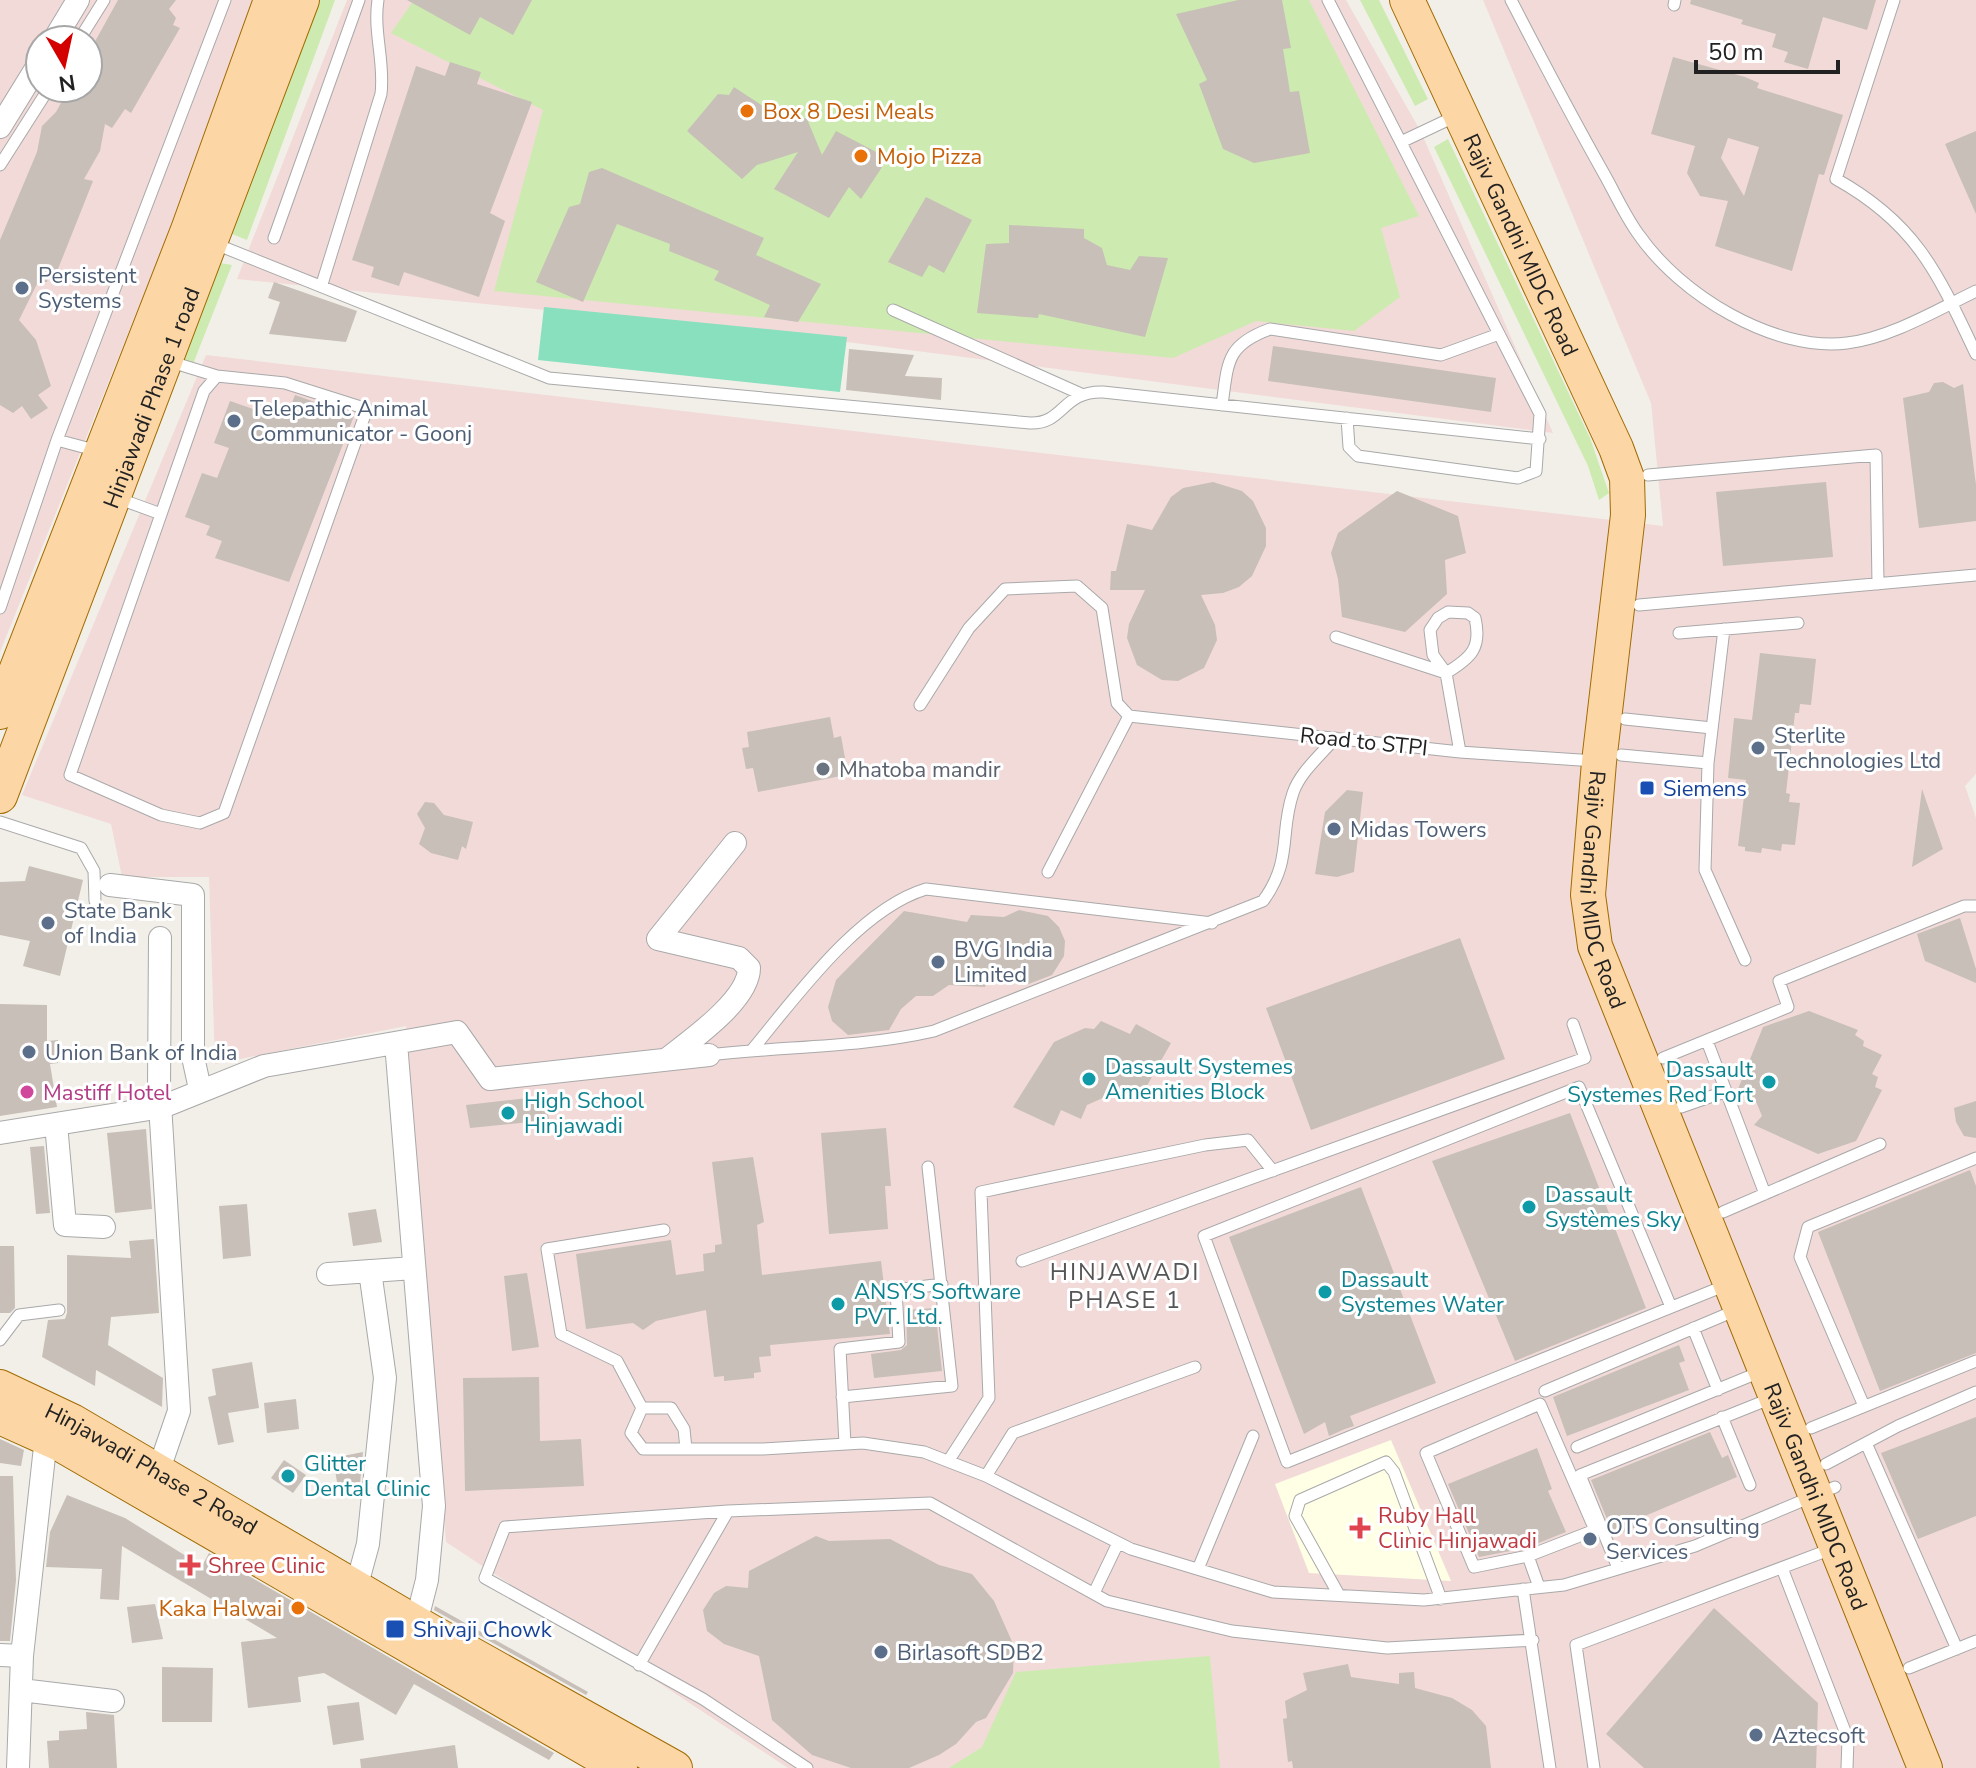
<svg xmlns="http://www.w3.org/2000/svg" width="1976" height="1768" viewBox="0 0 1976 1768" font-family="'Nunito Sans',sans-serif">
<rect width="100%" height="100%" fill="#f2efe9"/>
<path fill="#f2dad9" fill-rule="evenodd" d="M0 0H262L0 652ZM40 40H88V88H40Z
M347 0H1346L1421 132 1553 433 784 334 237 279Z
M1483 0H1976V774L1965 786 1976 818V1768H788L446 1542 406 1026 215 1064 209 877H122L111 824 22 795 206 355 1663 526 1651 403Z"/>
<path fill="#ffffe5" d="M1391 1440 1451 1581 1309 1573 1275 1484Z"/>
<path fill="#cdebb0" d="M316 0H335L247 240 222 230Z
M414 0H1309L1419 216 1381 228 1400 297 1354 331 1256 321 1173 358 494 291 543 110 391 33Z
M1360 0H1379L1428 99 1415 106Z
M1448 139 1590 438 1609 493 1599 500 1588 466 1434 147Z
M220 263 232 265 193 364 170 357Z
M1210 1656 1220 1768H949L982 1747 1016 1672Z"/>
<path fill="#88e0be" d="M544 307 847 337 840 392 538 360Z"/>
<path fill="#c7bfb8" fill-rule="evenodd" d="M118 0H176L169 9 176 18 173 25 180 28 131 113 125 109 112 128 105 124 100 151 84 179 93 181 56 274 49 272 47 282H38L19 320 36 340 51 386 38 395 48 408 31 419 22 406 13 413 0 405V240L37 152 42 126 56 112 69 88H88V54Z
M407 0H532L513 35 480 17 470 35Z
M1238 0H1282L1291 48 1283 49 1290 92 1299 91 1310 153 1254 163 1223 149 1199 84 1207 80 1176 14Z
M1691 0H1876L1867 30 1823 17 1808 69 1784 62 1788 52 1772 47 1776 34 1741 24 1743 20 1690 4Z
M1673 57 1745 77 1759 83 1757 88 1843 115 1824 175 1819 174 1792 271 1715 246 1728 201 1700 196 1687 173 1695 146 1651 134ZM1728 138 1759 147 1744 196 1721 158Z
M450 62 481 72 477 84 532 102 490 213 505 221 479 297 404 272 399 286 371 277 374 267 352 260 416 66 445 76Z
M734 87 781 118 793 114 807 119 822 155 836 131 888 158 861 199 849 187 829 218 774 189 798 152 757 165 742 179 687 131 718 94 729 95Z
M1976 131V214L1945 144Z
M602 168 764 238 756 255 821 284 798 322 764 317 770 305 714 280 719 271 669 251 670 244 617 224 583 302 536 282 569 207 580 204 589 172Z
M926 197 972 220 944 273 929 265 922 277 888 262Z
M1009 225 1084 229V238L1102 248 1107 265 1130 270 1139 256 1168 258 1145 337 1039 314 1038 318 977 313 986 244 1009 243Z
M274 282 357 311 346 342 269 334 280 302 268 298Z
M1273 346 1496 378 1491 412 1268 381Z
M849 349 914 355 905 376 942 378 941 400 846 390Z
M1943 382 1954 388 1963 384 1976 485V521L1919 528 1903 398 1929 392 1934 383Z
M295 395 354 416 289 582 215 558 222 541 206 535 210 526 185 517 202 473 217 478 229 448 214 443 230 401 256 410 259 402 288 413Z
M1213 482 1242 491 1253 501 1266 528V546L1252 576 1239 587 1223 593 1201 595 1215 625 1217 640 1204 668 1178 681 1162 680 1137 665 1127 638 1129 624 1145 590H1110L1111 571H1116L1127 524 1152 530 1171 497 1183 488Z
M1826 482 1833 557 1723 566 1716 492Z
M1397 491 1458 516 1466 553 1445 560 1447 594 1405 632 1342 617 1338 579 1331 553 1338 533Z
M1760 653 1816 659 1811 705 1800 704 1799 713H1795L1790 758 1786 793 1790 794 1789 802 1800 803 1795 845 1782 844 1781 851 1762 848 1761 853 1745 851V847L1738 846 1746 780 1728 778 1734 718 1752 720Z
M830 717 834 738 841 736 845 758 838 759 841 776 758 792 753 768 746 769 742 748 749 747 747 732Z
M1922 789 1943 849 1912 867Z
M1347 790 1363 792 1354 872 1337 877 1315 874 1325 812Z
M425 802 434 803 444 815 473 822 466 849 462 846 458 860 431 853 419 844 425 828 417 814Z
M29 866 83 880 60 976 23 966 30 941 0 935V882L25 881Z
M1019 910 1048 916 1059 927 1065 941 1064 956 1052 975 1026 985 988 977 985 987 949 985 933 996H916L901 1009 889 1030 848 1035 832 1021 828 1007 836 980 904 911 967 922 971 915 1004 917Z
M1960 918 1976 969V983L1925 961 1917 934Z
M1460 938 1505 1059 1311 1130 1266 1008Z
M0 1004 47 1005V1041L58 1040V1063L50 1064 57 1107 0 1116Z
M1809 1011 1858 1030 1855 1035 1864 1041 1863 1046 1882 1055 1872 1074 1878 1077 1875 1087 1882 1090 1856 1141 1818 1154 1754 1125 1762 1116 1755 1099 1738 1089 1763 1027Z
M1101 1021 1130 1034 1136 1024 1171 1043 1144 1091 1136 1086 1128 1100 1114 1093 1087 1105 1081 1119 1061 1110 1054 1126 1013 1107 1054 1042 1085 1028 1094 1029Z
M545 1096 549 1120 470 1128 466 1105Z
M1976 1101V1138L1964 1136 1956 1122 1954 1108Z
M1570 1113 1646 1308 1515 1361 1432 1161Z
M886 1128 891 1186H885L888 1229 829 1234 821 1133Z
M146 1129 152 1209 115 1213 107 1133Z
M44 1146 50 1213 36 1214 30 1147Z
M753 1157 764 1222 757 1225 762 1275 881 1261 890 1334 770 1345 771 1356 759 1357 761 1372 754 1373V1378L724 1381V1376L714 1377 706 1310 656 1321 643 1330 633 1323 586 1329 576 1254 671 1240 676 1275 704 1271 703 1254 715 1252V1245L722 1244 712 1162Z
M1970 1170 1976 1186V1353L1880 1391 1818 1232Z
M1361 1187 1436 1383 1350 1416 1354 1426 1345 1429 1329 1436 1325 1422 1304 1434 1229 1237Z
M247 1204 251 1256 223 1259 219 1206Z
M376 1209 382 1242 353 1246 348 1213Z
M154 1239 159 1313 111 1317 108 1345 163 1378 162 1407 96 1370 95 1386 42 1357 48 1320 65 1319 67 1313V1255L131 1258 129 1241Z
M0 1246H14L15 1308 10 1313H0Z
M527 1273 539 1347 512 1351 504 1276Z
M935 1308 942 1371 874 1378 871 1354 901 1350 907 1345 906 1310Z
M1679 1345 1685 1361 1679 1363 1689 1390 1567 1436 1553 1397Z
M252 1362 259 1408 228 1413 234 1442 218 1445 208 1397 216 1395 212 1369Z
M539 1377 540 1441 581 1439 584 1486 465 1491 463 1378Z
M296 1399 299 1429 267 1433 264 1403Z
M1976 1417V1516L1918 1539 1881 1453Z
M1710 1432 1722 1458 1728 1455 1737 1477 1633 1521 1636 1527 1614 1536 1591 1480Z
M0 1439 24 1450 21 1466 0 1463Z
M1537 1448 1552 1489 1548 1491 1566 1532 1526 1548 1479 1557 1448 1484Z
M363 1452 360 1484 338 1488 333 1458Z
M284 1460 306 1475 293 1493 271 1478Z
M0 1476H13L16 1580 10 1641H0Z
M67 1495 125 1518 202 1566 209 1553 554 1753 549 1760 414 1684 396 1715 324 1673 298 1677 301 1702 248 1708 241 1642 277 1638 122 1546 119 1600 100 1599 102 1569 46 1567 50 1532Z
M816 1536 829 1541 890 1539 939 1565 972 1574 994 1601 1014 1646 1013 1673 986 1718 976 1722 956 1744 939 1755 909 1768H851L812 1755 772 1720 759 1656 724 1644 707 1631 703 1610 714 1593 726 1586 748 1588 749 1571Z
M155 1604 163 1639 132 1643 127 1607Z
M435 1606 588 1692 586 1695 434 1610Z
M1714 1608 1818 1703 1816 1768H1644L1606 1734Z
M1348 1664 1351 1677 1399 1684V1673L1414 1672 1415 1688 1452 1698 1472 1710 1486 1726 1491 1768H1293L1292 1761 1288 1762 1283 1719 1287 1718 1285 1701 1307 1690 1303 1673Z
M162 1667 213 1668 212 1722H162Z
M359 1702 364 1740 333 1745 327 1706Z
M86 1712 114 1715 117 1768H49L47 1741 59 1740V1731L87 1729Z
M455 1745 458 1768H361L360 1759Z"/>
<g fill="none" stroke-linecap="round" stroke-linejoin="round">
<g stroke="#a9a9a9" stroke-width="13">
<path id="lane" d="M1328 0 1540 414 1536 471 1518 478 1358 456 1349 447 1347 418
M1511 0C1541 58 1571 115 1603 172 1615 193 1625 216 1639 235 1680 294 1773 352 1847 343 1890 338 1937 310 1976 291
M1894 0 1836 179C1917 224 1938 274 1976 354
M1674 5 1675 0
M79 40 104 0
M1401 142 1456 116
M0 165 49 88
M274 238 359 0
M213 243 549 378 1030 423C1065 424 1061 391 1103 392L1540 439
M322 284 381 94C385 62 373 32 378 0
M893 310 1081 394
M168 361 217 376 285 383 367 409 224 813 200 823 161 815 70 775 204 391 217 376
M1222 405C1228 362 1226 345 1270 329L1441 355 1499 334
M57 440 98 451
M1648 475 1876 455 1878 584
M117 498 161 514
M1639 605 1976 575
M0 608 57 440 225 0
M1448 612 1468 613 1475 618C1482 648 1471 658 1446 673L1433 655 1430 630 1438 618Z
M1724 629 1708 763 1705 870 1745 960
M1679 633 1798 623
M1336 637 1446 673 1460 752
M920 705 969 628 1005 589 1077 586 1102 608 1117 703 1129 716
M1129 716 1460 752 1595 761
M1625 719 1712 728
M1621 755 1708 763
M0 822 81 848 94 871 95 901
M1048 872 1129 716
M1707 1041 1765 1194
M752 1050C796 997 859 909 926 889L1212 923
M709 1055C784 1046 860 1048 934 1031L1263 901C1293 860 1279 834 1293 793 1300 772 1321 755 1335 738
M1663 1058 1788 1007 1779 981 1964 906H1976
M1681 1107 1724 1092
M1723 1212 1880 1144
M1022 1261 1585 1058 1573 1024
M1671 1307 1579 1087 1204 1236 1287 1462 1729 1284
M1693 1328 1718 1390
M0 1340 19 1315 59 1310
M1545 1391 1739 1309
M842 1397 952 1386 928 1167
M1864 1406 1800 1257 1808 1227 1976 1158
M642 1408 617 1361 561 1334 547 1249 664 1230
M1722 1417 1750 1485
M1811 1428 1976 1361
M1866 1443 1957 1649
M845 1444 840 1349 899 1342 896 1290 942 1284
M1577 1447 1760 1372
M686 1449 684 1429 671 1408H642L631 1433 643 1449H763L863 1443 924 1452 986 1476 1131 1549 1273 1592 1424 1600 1564 1585 1695 1546 1835 1487
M949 1460 989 1398 981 1192 1205 1145 1248 1140 1273 1171
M1826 1464 1898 1426 1976 1392
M986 1476 1013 1433 1195 1367
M728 1511 930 1503 1107 1601 1232 1631 1387 1648 1533 1640
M1528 1556 1595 1530 1540 1404 1426 1453 1474 1567 1528 1556 1539 1587
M1618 1568 1580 1475 1772 1398
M1782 1568 1848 1739 1847 1768
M1198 1569 1253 1436
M1523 1589 1550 1768
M1094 1593 1118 1543
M1339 1595 1295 1516 1300 1500 1386 1462 1394 1472 1441 1599
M639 1665 728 1511 505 1527 485 1578 703 1699 807 1768
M1909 1668 1976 1641
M1594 1768 1576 1645 1834 1548"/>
</g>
<g stroke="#a9a9a9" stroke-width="24">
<path id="street" d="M54 40 78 0
M0 127 40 62
M110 885 193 895V1057L200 1089
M396 1043 434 1506 427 1580 416 1623
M667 1059C691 1040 749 1000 749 968L739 958 658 939 735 843
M56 1124 65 1225 104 1227
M0 1133 162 1107 264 1066 457 1032 490 1079 709 1055
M328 1274 414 1268
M158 1472 179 1411 159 1088 160 938
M356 1588 368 1544 385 1378 370 1271
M0 1655 22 1656
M21 1690 113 1701
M18 1768 22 1656 46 1438"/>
</g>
<g stroke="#a06b00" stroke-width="36">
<g id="primary">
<path id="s1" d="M1407 0 1616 448 1627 478 1628 515 1599 762 1588 895 1595 946 1925 1768"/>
<path d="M0 712 188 230 271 0"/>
<path id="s2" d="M0 796 302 0"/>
<path id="s3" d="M0 1387 72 1421 428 1630 675 1768"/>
<path d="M0 1417 60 1444 620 1768"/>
</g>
</g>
<use href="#lane" stroke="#fff" stroke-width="11"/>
<use href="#street" stroke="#fff" stroke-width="22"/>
<use href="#primary" stroke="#fcd6a4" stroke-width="34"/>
</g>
<g fill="#e8710a" stroke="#fff" stroke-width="3">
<circle cx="747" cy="111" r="8"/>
<circle cx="861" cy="156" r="8"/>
<circle cx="298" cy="1608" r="8"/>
</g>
<g fill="#5c6f8a" stroke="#fff" stroke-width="3">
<circle cx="22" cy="288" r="8"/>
<circle cx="234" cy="421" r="8"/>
<circle cx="1758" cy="748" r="8"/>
<circle cx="1334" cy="829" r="8"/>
<circle cx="48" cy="923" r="8"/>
<circle cx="938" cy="962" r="8"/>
<circle cx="29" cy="1052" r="8"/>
<circle cx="1590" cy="1539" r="8"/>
<circle cx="881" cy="1652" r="8"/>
<circle cx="1756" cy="1735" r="8"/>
</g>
<circle fill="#6b7280" stroke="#fff" stroke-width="3" cx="823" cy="769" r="8"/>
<g fill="#1a4fb4" stroke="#fff" stroke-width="3">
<rect x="1639" y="780" width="16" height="16" rx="4"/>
<rect x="385" y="1619" width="20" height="20" rx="4"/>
</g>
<g fill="#0f9aa8" stroke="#fff" stroke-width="3">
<circle cx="1089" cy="1079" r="8"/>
<circle cx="1769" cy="1082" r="8"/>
<circle cx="508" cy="1113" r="8"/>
<circle cx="1529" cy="1207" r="8"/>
<circle cx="1325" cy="1292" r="8"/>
<circle cx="838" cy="1304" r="8"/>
<circle cx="288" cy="1476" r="8"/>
</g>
<circle fill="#d1479c" stroke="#fff" stroke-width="3" cx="27" cy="1092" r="8"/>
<g fill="#e0444e" stroke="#fff" stroke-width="3">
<path d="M1356 1516h8v8h8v8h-8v8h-8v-8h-8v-8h8z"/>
<path d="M186 1553h8v8h8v8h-8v8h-8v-8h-8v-8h8z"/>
</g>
<g text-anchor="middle" stroke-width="6" stroke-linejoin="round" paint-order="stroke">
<g font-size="22" fill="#c56008" stroke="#fff" text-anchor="start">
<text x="763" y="119">Box 8 Desi Meals</text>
<text x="877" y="164">Mojo Pizza</text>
<text x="282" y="1616" text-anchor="end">Kaka Halwai</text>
</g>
<g font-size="22" fill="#222" stroke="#fff">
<text dy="8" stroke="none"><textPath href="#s1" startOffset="270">Rajiv Gandhi MIDC Road</textPath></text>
<text dy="8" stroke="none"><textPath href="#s2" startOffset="426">Hinjawadi Phase 1 road</textPath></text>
<text transform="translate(1364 741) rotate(6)" y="8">Road to STPI</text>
<text dy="8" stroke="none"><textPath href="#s1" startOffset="942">Rajiv Gandhi MIDC Road</textPath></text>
<text dy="8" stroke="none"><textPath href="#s3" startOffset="172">Hinjawadi Phase 2 Road</textPath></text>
<text dy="8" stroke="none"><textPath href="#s1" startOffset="1590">Rajiv Gandhi MIDC Road</textPath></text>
</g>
<g font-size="22" fill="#4e5e75" stroke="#fff" text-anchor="start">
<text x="38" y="283">Persistent<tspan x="38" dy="25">Systems</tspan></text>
<text x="250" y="416">Telepathic Animal<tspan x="250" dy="25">Communicator - Goonj</tspan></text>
<text x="1774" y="743">Sterlite<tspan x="1774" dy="25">Technologies Ltd</tspan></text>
<text x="1350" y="837">Midas Towers</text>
<text x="64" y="918">State Bank<tspan x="64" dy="25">of India</tspan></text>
<text x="954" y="957">BVG India<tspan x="954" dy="25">Limited</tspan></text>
<text x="45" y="1060">Union Bank of India</text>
<text x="1606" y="1534">OTS Consulting<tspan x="1606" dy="25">Services</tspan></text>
<text x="897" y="1660">Birlasoft SDB2</text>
<text x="1772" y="1743">Aztecsoft</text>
</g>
<g font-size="22" fill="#5b616d" stroke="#fff" text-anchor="start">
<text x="839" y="777">Mhatoba mandir</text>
</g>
<g font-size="22" fill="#164399" stroke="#fff" text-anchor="start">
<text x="1663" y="796">Siemens</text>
<text x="413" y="1637">Shivaji Chowk</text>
</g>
<g font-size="22" fill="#0d838f" stroke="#fff" text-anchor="start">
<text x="1105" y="1074">Dassault Systemes<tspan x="1105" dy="25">Amenities Block</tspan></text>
<text x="1753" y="1077" text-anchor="end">Dassault<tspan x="1753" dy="25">Systemes Red Fort</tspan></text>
<text x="524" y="1108">High School<tspan x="524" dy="25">Hinjawadi</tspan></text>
<text x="1545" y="1202">Dassault<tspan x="1545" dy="25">Systèmes Sky</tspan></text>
<text x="1341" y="1287">Dassault<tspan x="1341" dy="25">Systemes Water</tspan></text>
<text x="854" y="1299">ANSYS Software<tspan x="854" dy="25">PVT. Ltd.</tspan></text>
<text x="304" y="1471">Glitter<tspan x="304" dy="25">Dental Clinic</tspan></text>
</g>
<g font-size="22" fill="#b23c85" stroke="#fff" text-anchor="start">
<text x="43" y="1100">Mastiff Hotel</text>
</g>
<g font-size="22" fill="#be3a42" stroke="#fff" text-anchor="start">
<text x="1378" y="1523">Ruby Hall<tspan x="1378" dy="25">Clinic Hinjawadi</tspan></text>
<text x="208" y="1573">Shree Clinic</text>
</g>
<g font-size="24" letter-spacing="2" fill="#555" stroke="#fff">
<text x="1125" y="1280">HINJAWADI<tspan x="1125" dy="28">PHASE 1</tspan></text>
</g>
</g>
<g transform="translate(64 64) rotate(171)"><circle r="38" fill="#ffffff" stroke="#a7a7a7" stroke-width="2"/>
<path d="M0-6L14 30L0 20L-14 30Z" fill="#d40000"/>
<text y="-12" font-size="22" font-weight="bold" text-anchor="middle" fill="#222222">N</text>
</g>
<path d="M1696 60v12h142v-12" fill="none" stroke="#222222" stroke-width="4"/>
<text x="1708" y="60" font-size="24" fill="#222222" stroke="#ffffff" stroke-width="6" paint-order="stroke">50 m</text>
</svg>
